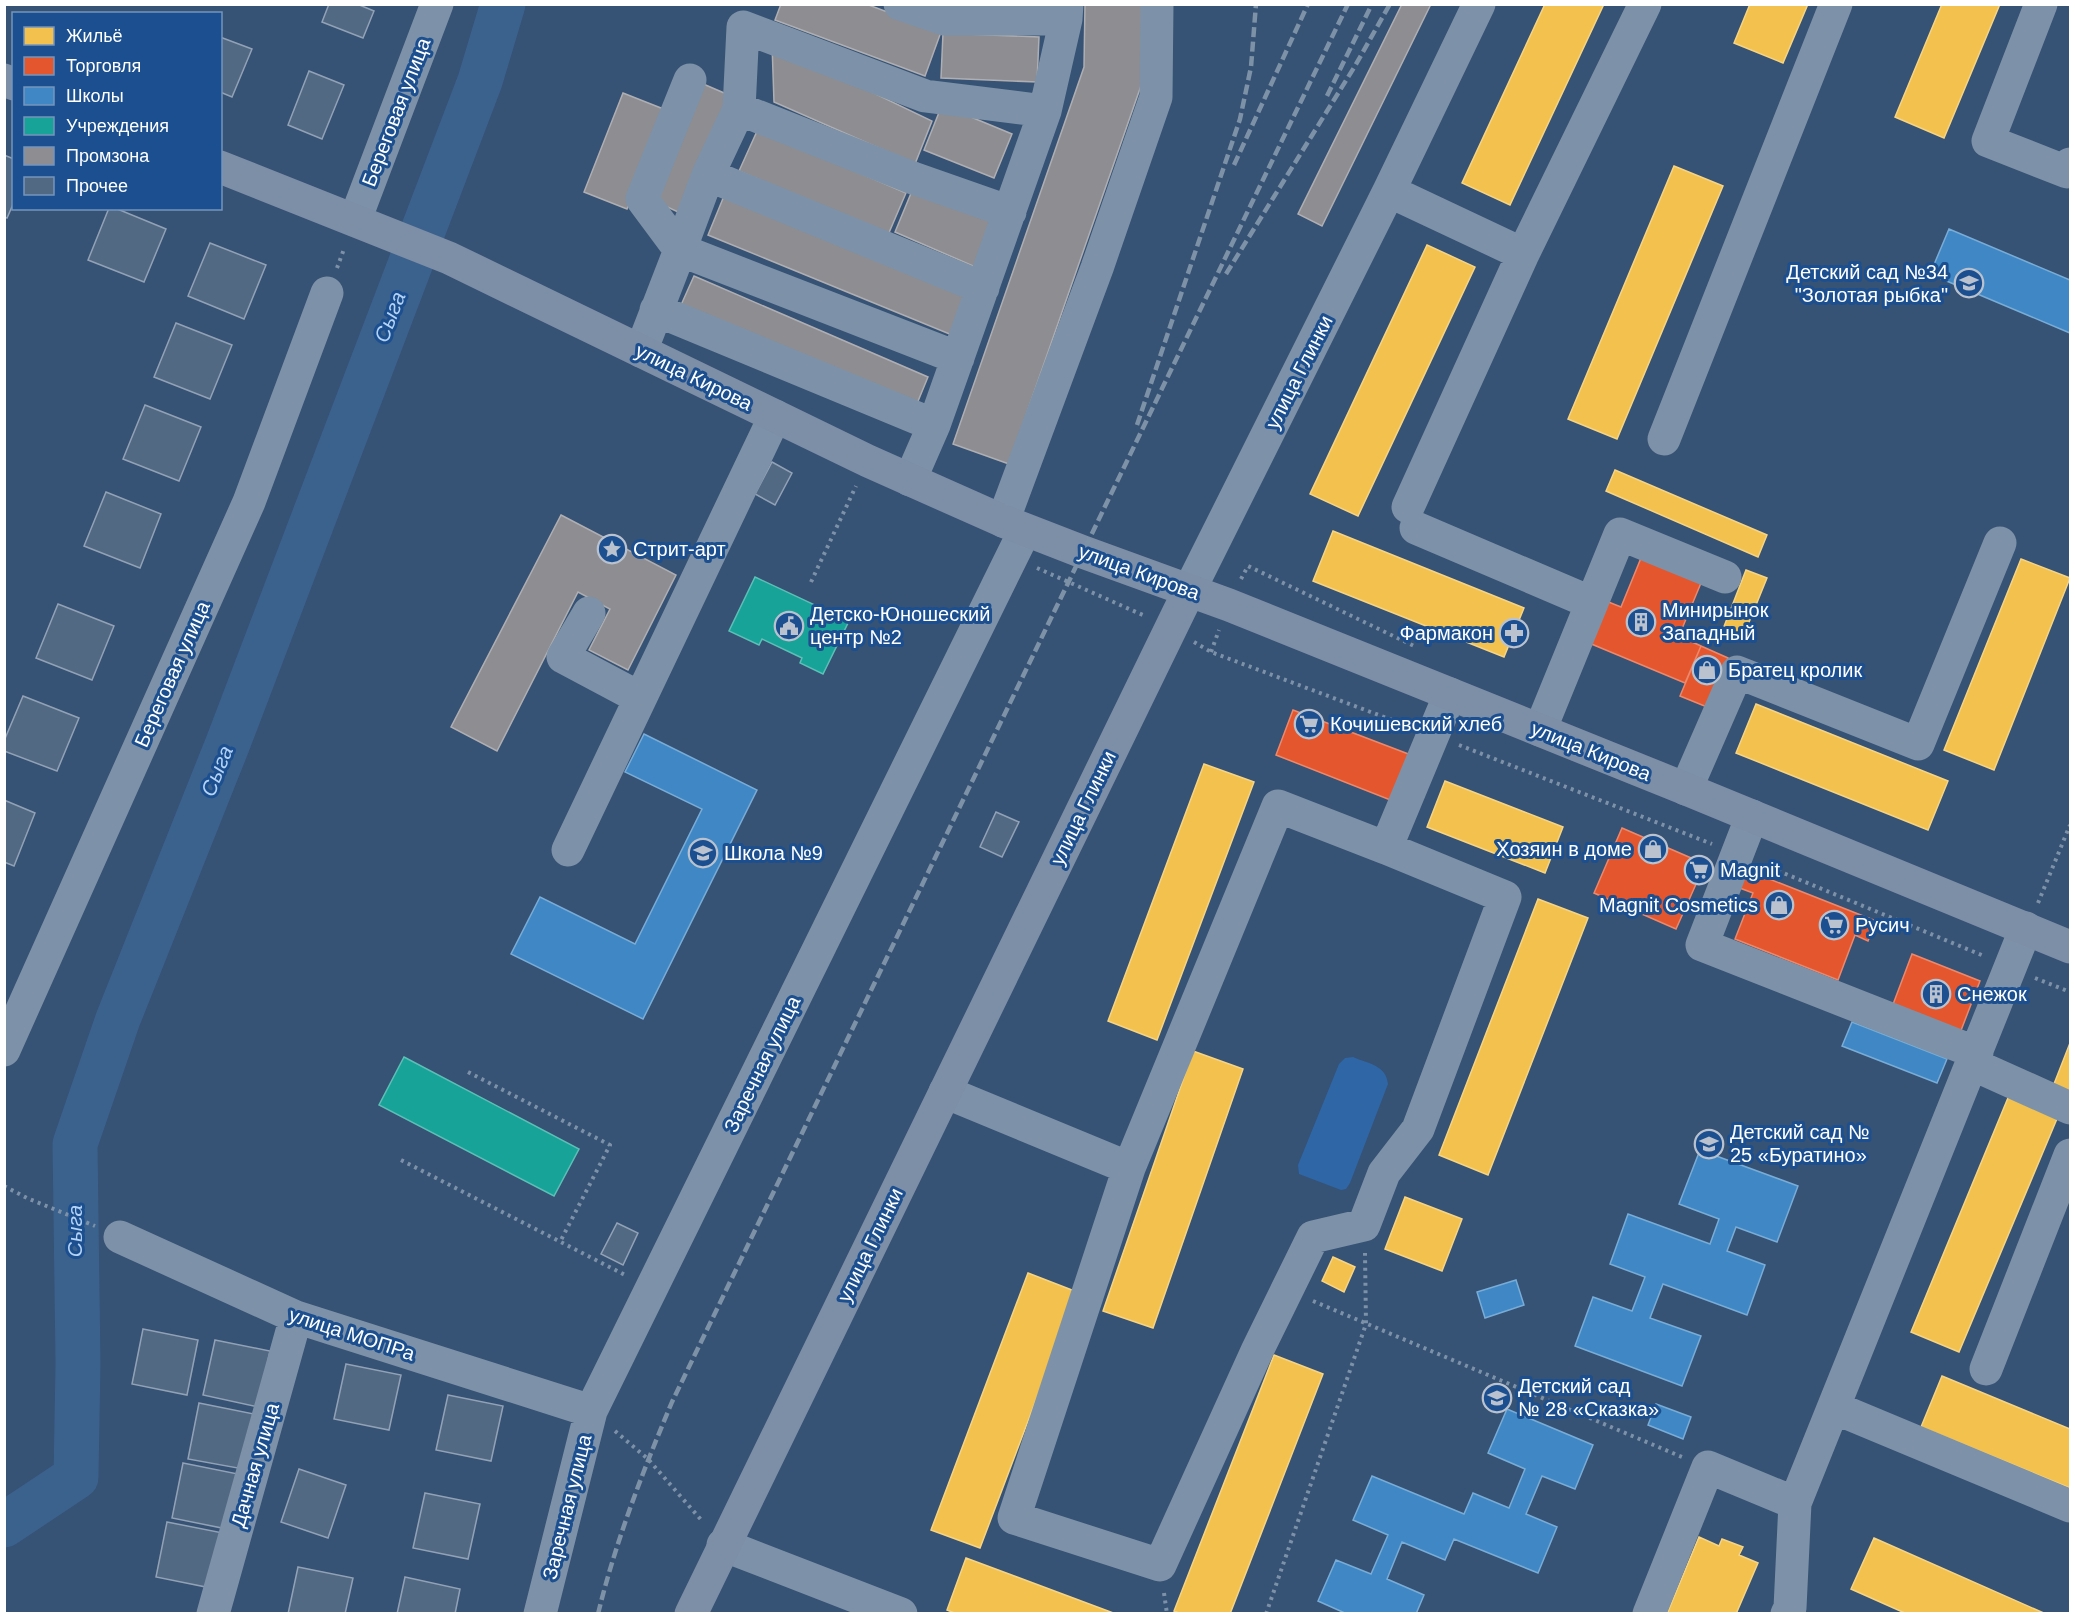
<svg xmlns="http://www.w3.org/2000/svg" width="2075" height="1618" viewBox="0 0 2075 1618" font-family="Helvetica,sans-serif">
<rect width="100%" height="100%" fill="#365274"/>
<path fill="#2f66a5" d="M1353 1057C1369 1064 1386 1065 1388 1084L1350 1183 1346 1189 1341 1190 1299 1174 1298 1165 1339 1064 1345 1058Z"/>
<path fill="#f2c14e" stroke="#f6d483" stroke-width="1.5" d="M1545 4H1604L1510 205 1462 183Z
M1750 4H1808L1783 63 1734 43Z
M1942 4H2000L1944 138 1895 117Z
M1674 166 1723 186 1617 439 1568 419Z
M1427 245 1475 267 1358 516 1310 494Z
M1615 470 1767 535 1758 557 1606 491Z
M1333 531 1524 608 1504 657 1313 581Z
M2021 559 2070 578 1994 770 1944 750Z
M1746 570 1767 578 1743 637 1723 629Z
M1756 704 1948 781 1928 830 1736 753Z
M1204 764 1254 782 1157 1040 1108 1021Z
M1445 781 1563 827 1545 873 1427 827Z
M1538 899 1588 918 1488 1175 1439 1155Z
M2070 1043V1096L2052 1089Z
M1193 1051 1243 1069 1153 1328 1103 1311Z
M2010 1093 2059 1114 1959 1352 1911 1332Z
M1405 1197 1462 1219 1442 1271 1385 1249Z
M1333 1257 1355 1267 1344 1292 1322 1281Z
M1028 1273 1077 1292 980 1548 931 1530Z
M1274 1355 1323 1374 1230 1614H1181L1174 1611Z
M1942 1376 2070 1429V1488L1921 1427Z
M1699 1537 1719 1546 1722 1539 1743 1547 1739 1555 1758 1563 1736 1614H1667Z
M1874 1538 2046 1614H1907L1851 1589Z
M966 1558 1116 1614H957L947 1610Z"/>
<path fill="#e4572e" stroke="#ec896d" stroke-width="1.5" d="M1641 558 1701 583 1679 636 1701 646 1685 683 1589 643 1606 601 1621 607Z
M1701 646 1728 658 1707 707 1680 696Z
M1293 710 1411 755 1393 801 1276 755Z
M1622 828 1705 864 1676 929 1594 893Z
M1744 869 1876 921 1868 941 1855 935 1838 980 1735 939 1753 893 1737 887Z
M1912 954 1980 981 1960 1033 1892 1007Z"/>
<path fill="#3f88c5" stroke="#79acd6" stroke-width="1.5" d="M1949 229 2070 280V333L1930 274Z
M644 734 757 790 643 1019 511 954 540 897 635 944 702 809 625 772Z
M1852 1022 1947 1059 1937 1083 1842 1046Z
M1700 1150 1798 1186 1777 1242 1736 1227 1727 1251 1765 1265 1747 1315 1663 1284 1650 1318 1701 1336 1682 1386 1575 1346 1593 1297 1632 1311 1645 1277 1610 1264 1628 1214 1710 1244 1719 1219 1679 1204Z
M1516 1280 1524 1305 1485 1318 1477 1292Z
M1656 1404 1691 1417 1683 1439 1648 1425Z
M1507 1409 1593 1445 1575 1489 1542 1476 1526 1514 1557 1527 1538 1573 1454 1539 1445 1560 1402 1542 1387 1579 1424 1595 1416 1614H1347L1318 1601 1336 1560 1371 1574 1388 1535 1353 1520 1372 1476 1464 1514 1473 1493 1509 1508 1525 1469 1488 1453Z"/>
<path fill="#17a398" stroke="#5dbfb7" stroke-width="1.5" d="M755 577 849 621 823 674 800 663 802 658 762 639 759 645 729 631Z
M404 1057 579 1149 554 1196 379 1105Z"/>
<path fill="#8d8d92" stroke="#afafb3" stroke-width="1.5" d="M781 4H866L941 32 925 76 775 20Z
M1085 4H1143V80L1009 464 953 444 1084 67Z
M1402 4H1431L1322 226 1298 214Z
M943 33 1039 37 1037 82 941 78Z
M772 44 932 121 915 164 774 102Z
M701 83 731 96 678 212 648 198Z
M623 93 666 110 627 209 584 192Z
M942 105 1012 134 994 178 924 150Z
M758 129 906 193 888 235 739 171Z
M914 186 1000 223 980 269 895 232Z
M724 196 968 296 952 335 708 235Z
M694 276 928 377 916 406 681 305Z
M561 515 676 575 628 670 589 650 610 609 578 592 497 751 451 727Z"/>
<g fill="none" stroke-linecap="round" stroke-linejoin="round">
<path stroke="#3b618d" stroke-width="45" d="M4 1525 76 1477 78 1363 75 1144 118 1019 228 743 480 81 503 4"/>
</g>
<path fill="#526984" stroke="#92a2b6" stroke-width="1.5" d="M329 4H357L374 11 363 38 322 22Z
M220 37 252 49 232 97 220 92Z
M309 71 344 85 322 139 288 125Z
M4 155 14 159V202L7 218 4 217Z
M109 208H115L166 229 144 282 88 260Z
M210 243 266 265 244 319 188 296Z
M176 323 232 345 210 399 154 377Z
M145 405 201 427 179 481 123 459Z
M772 462 792 473 775 505 755 494Z
M106 492 161 514 140 568 84 546Z
M58 604 114 626 92 680 36 658Z
M23 696 79 718 57 771 4 751V741Z
M4 800 35 813 14 866 4 862Z
M996 812 1019 822 1002 857 980 847Z
M617 1223 638 1233 623 1265 601 1254Z
M143 1329 198 1340 187 1395 132 1384Z
M215 1340 270 1351 258 1407 203 1395Z
M346 1364 401 1375 389 1430 334 1419Z
M448 1395 503 1406 491 1461 436 1450Z
M199 1403 254 1414 243 1469 188 1459Z
M183 1463 238 1474 227 1529 172 1518Z
M299 1469 346 1485 328 1538 281 1522Z
M425 1493 480 1504 468 1559 413 1548Z
M167 1522 223 1533 211 1588 156 1577Z
M298 1567 353 1578 345 1614H288Z
M405 1577 460 1589 455 1614H397Z"/>
<g fill="none" stroke-linecap="round" stroke-linejoin="round">
<path stroke="#7d92a8" stroke-width="4" stroke-dasharray="3 4.5" stroke-linecap="butt" d="M337 268 344 249
M1037 568 1145 616
M1241 579 1248 566 1414 646
M811 582 856 486
M1194 642 1211 652 1408 726
M1211 652 1219 630
M1459 745 1712 844
M1764 865 1984 956
M2038 903 2070 825
M2035 978 2070 992
M468 1072 610 1145 560 1242
M401 1160 627 1276
M4 1186 27 1198 95 1226
M1313 1301 1682 1457
M615 1431 648 1459 703 1522
M1164 1593 1167 1614
M1266 1614 1366 1324 1365 1253"/>
<path stroke="#7d92a8" stroke-width="33" d="M900 4 944 19H1066
M2041 4 1988 141 2067 172 2070 164
M739 109 743 27 925 96 1045 111
M708 175 739 109 913 178 1010 212
M1389 191 1523 254
M355 220 437 4
M656 310 934 425
M641 351 680 250 642 199 690 80
M958 358 680 250 708 175 983 288
M1664 439 1836 4
M910 480 934 425 1045 111 1066 19 1067 4
M1408 507 1523 254 1645 4
M1003 521 1097 268 1156 97 1157 4
M1416 528 1592 603
M1189 591 1389 191 1479 4
M589 613 563 657 640 698
M1540 730 1620 534 1725 577
M1686 789 1737 672 1918 744 2000 543
M1752 816 1702 945 1977 1053
M568 850 775 416
M4 1050 249 502 327 293
M1972 1064 2070 1108
M945 1092 1129 1168 1278 806 1386 848 1450 694
M1129 1168 1014 1518 1160 1565 1257 1351 1313 1237 1364 1225 1384 1173 1418 1129 1505 897 1386 848
M120 1237 296 1317 591 1411
M1986 1369 2070 1155
M1835 1408 2070 1506
M723 1545 901 1614
M213 1614 296 1317
M540 1614 591 1411 1025 530
M1649 1614 1708 1467 1795 1503
M1787 1614 1790 1608 1795 1503 2026 928"/>
<path stroke="#7d8ea7" stroke-width="33" d="M4 80 14 84
M220 167 449 258 868 461 1003 521 1083 552 1229 605 1686 789 2070 947
M691 1614 1189 591"/>
<path stroke="#7e92a7" stroke-width="4.5" stroke-dasharray="10 4.5" stroke-linecap="butt" d="M1327 96 1372 4
M1234 165 1308 4
M1226 274 1355 66 1390 4
M1137 425 1240 119 1251 67 1256 4
M598 1614C616 1540 643 1471 672 1402L1348 4"/>
</g>
<defs>
<g id="school-ring" transform="scale(1.5)"><circle r="9.5" fill="#1b4f8f" stroke="#b9c2ce" stroke-width="1.5"/><path d="M0-5L7-2L0 1L-7-2ZM-4 1L0 2.5L4 1V4Q0 6-4 4Z" fill="#b9c2ce"/></g>
<g id="sight-ring" transform="scale(1.5)"><circle r="9.5" fill="#1b4f8f" stroke="#b9c2ce" stroke-width="1.5"/><path d="M0-6L1.8-2.2L6-1.7L2.9 1.2L3.7 5.4L0 3.3L-3.7 5.4L-2.9 1.2L-6-1.7L-1.8-2.2Z" fill="#b9c2ce"/></g>
<g id="building-ring" transform="scale(1.5)"><circle r="9.5" fill="#1b4f8f" stroke="#b9c2ce" stroke-width="1.5"/><path d="M-4-6H4V6H1V3H-1V6H-4ZM-2.5-4.3h1.7v1.8h-1.7ZM.8-4.3h1.7v1.8H.8ZM-2.5-1h1.7V.8h-1.7ZM.8-1h1.7V.8H.8Z" fill="#b9c2ce"/></g>
<g id="civic-ring" transform="scale(1.5)"><circle r="9.5" fill="#1b4f8f" stroke="#b9c2ce" stroke-width="1.5"/><path d="M-.6-6.5H3V-4.5H.6V-3L4-1V1h2V6H-6V1h2V-1L-.6-3ZM-1.2 2.5V6h2.4V2.5Z" fill="#b9c2ce"/></g>
<g id="pharmacy-ring" transform="scale(1.5)"><circle r="9.5" fill="#1b4f8f" stroke="#b9c2ce" stroke-width="1.5"/><path d="M-2-6h4v4h4v4h-4v4h-4v-4h-4v-4h4Z" fill="#b9c2ce"/></g>
<g id="shop-ring" transform="scale(1.5)"><circle r="9.5" fill="#1b4f8f" stroke="#b9c2ce" stroke-width="1.5"/><path d="M-5-2.5h2.3a2.7 3.5 0 0 1 5.4 0H5L5.5 6h-11ZM-1.5-2.5h3a1.5 2.3 0 0 0-3 0Z" fill="#b9c2ce"/></g>
<g id="supermarket-ring" transform="scale(1.5)"><circle r="9.5" fill="#1b4f8f" stroke="#b9c2ce" stroke-width="1.5"/><path d="M-6-5.5h2.5l.6 2H6L4.5 2H-2.5L-4.4-4H-6ZM-1.5 3.2a1.3 1.3 0 1 0 .1 0ZM3 3.2a1.3 1.3 0 1 0 .1 0Z" fill="#b9c2ce"/></g>
</defs>
<g fill-rule="evenodd">
<use href="#school-ring" x="1969" y="283"/>
<use href="#sight-ring" x="612" y="549"/>
<use href="#building-ring" x="1641" y="622"/>
<use href="#civic-ring" x="789" y="626"/>
<use href="#pharmacy-ring" x="1514" y="633"/>
<use href="#shop-ring" x="1707" y="670"/>
<use href="#supermarket-ring" x="1309" y="724"/>
<use href="#shop-ring" x="1653" y="849"/>
<use href="#school-ring" x="703" y="853"/>
<use href="#supermarket-ring" x="1699" y="870"/>
<use href="#shop-ring" x="1779" y="905"/>
<use href="#supermarket-ring" x="1834" y="925"/>
<use href="#building-ring" x="1936" y="994"/>
<use href="#school-ring" x="1709" y="1144"/>
<use href="#school-ring" x="1497" y="1398"/>
</g>
<g text-anchor="middle" stroke-width="6" stroke-linejoin="round" paint-order="stroke">
<g font-size="20" fill="#fff" stroke="#1b4f8f">
<text transform="translate(396 112) rotate(-69)" y="7">Береговая улица</text>
<text transform="translate(1299 372) rotate(-63)" y="7">улица Глинки</text>
<text transform="translate(694 377) rotate(26)" y="7">улица Кирова</text>
<text transform="translate(1139 572) rotate(20)" y="7">улица Кирова</text>
<text transform="translate(172 674) rotate(-66)" y="7">Береговая улица</text>
<text transform="translate(1591 751) rotate(22)" y="7">улица Кирова</text>
<text transform="translate(1083 808) rotate(-64)" y="7">улица Глинки</text>
<text transform="translate(762 1064) rotate(-64)" y="7">Заречная улица</text>
<text transform="translate(870 1245) rotate(-64)" y="7">улица Глинки</text>
<text transform="translate(352 1334) rotate(18)" y="7">улица МОПРа</text>
<text transform="translate(255 1465) rotate(-74)" y="7">Дачная улица</text>
<text transform="translate(567 1507) rotate(-76)" y="7">Заречная улица</text>
</g>
<g font-size="20" fill="#fff" stroke="#1b4f8f" text-anchor="start">
<text x="1948" y="279" text-anchor="end">Детский сад №34<tspan x="1948" dy="23">"Золотая рыбка"</tspan></text>
<text x="633" y="556">Стрит-арт</text>
<text x="1662" y="617">Минирынок<tspan x="1662" dy="23">Западный</tspan></text>
<text x="810" y="621">Детско-Юношеский<tspan x="810" dy="23">центр №2</tspan></text>
<text x="1493" y="640" text-anchor="end">Фармакон</text>
<text x="1728" y="677">Братец кролик</text>
<text x="1330" y="731">Кочишевский хлеб</text>
<text x="1632" y="856" text-anchor="end">Хозяин в доме</text>
<text x="724" y="860">Школа №9</text>
<text x="1720" y="877">Magnit</text>
<text x="1758" y="912" text-anchor="end">Magnit Cosmetics</text>
<text x="1855" y="932">Русич</text>
<text x="1957" y="1001">Снежок</text>
<text x="1730" y="1139">Детский сад №<tspan x="1730" dy="23">25 «Буратино»</tspan></text>
<text x="1518" y="1393">Детский сад<tspan x="1518" dy="23">№ 28 «Сказка»</tspan></text>
</g>
<g font-size="21" font-style="italic" fill="#b5d3f5" stroke="#1b4f8f">
<text transform="translate(390 317) rotate(-69)" y="7">Сыга</text>
<text transform="translate(217 771) rotate(-68)" y="7">Сыга</text>
<text transform="translate(75 1231) rotate(-90)" y="7">Сыга</text>
</g>
</g>
<rect width="2075" height="1618" fill="none" stroke="#ffffff" stroke-width="12"/>
<rect x="12" y="12" width="210" height="198" fill="#1b4f8f" stroke="#7695bc" stroke-width="1.5"/>
<rect x="24" y="27" width="30" height="18" fill="#f2c14e" stroke="#7695bc" stroke-width="1.5"/>
<text x="66" y="42" font-size="18" fill="#ffffff">Жильё</text>
<rect x="24" y="57" width="30" height="18" fill="#e4572e" stroke="#7695bc" stroke-width="1.5"/>
<text x="66" y="72" font-size="18" fill="#ffffff">Торговля</text>
<rect x="24" y="87" width="30" height="18" fill="#3f88c5" stroke="#7695bc" stroke-width="1.5"/>
<text x="66" y="102" font-size="18" fill="#ffffff">Школы</text>
<rect x="24" y="117" width="30" height="18" fill="#17a398" stroke="#7695bc" stroke-width="1.5"/>
<text x="66" y="132" font-size="18" fill="#ffffff">Учреждения</text>
<rect x="24" y="147" width="30" height="18" fill="#8d8d92" stroke="#7695bc" stroke-width="1.5"/>
<text x="66" y="162" font-size="18" fill="#ffffff">Промзона</text>
<rect x="24" y="177" width="30" height="18" fill="#526984" stroke="#7695bc" stroke-width="1.5"/>
<text x="66" y="192" font-size="18" fill="#ffffff">Прочее</text>
</svg>
